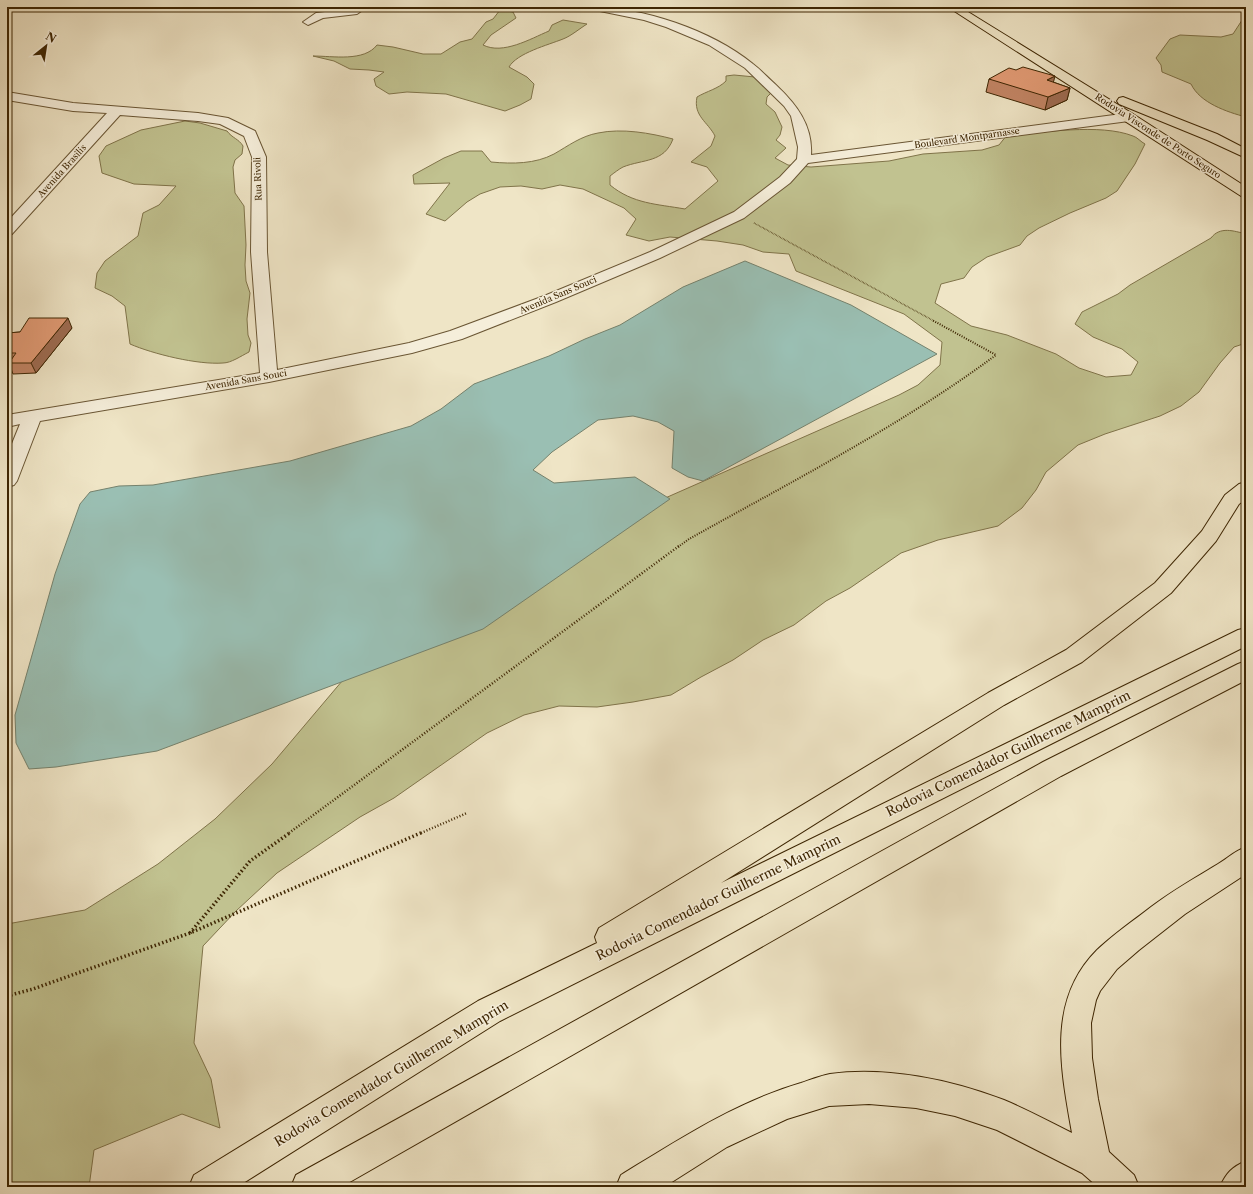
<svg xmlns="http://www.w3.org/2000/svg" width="1253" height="1194" viewBox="0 0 1253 1194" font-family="'Libre Caslon Text',serif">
<rect width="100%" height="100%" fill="#efe5c6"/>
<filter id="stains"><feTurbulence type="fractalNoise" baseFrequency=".005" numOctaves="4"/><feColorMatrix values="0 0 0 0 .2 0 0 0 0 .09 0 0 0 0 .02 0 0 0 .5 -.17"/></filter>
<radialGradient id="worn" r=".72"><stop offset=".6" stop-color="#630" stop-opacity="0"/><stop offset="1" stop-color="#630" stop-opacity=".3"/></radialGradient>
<path fill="#c1c290" stroke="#80744a" d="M500 10 513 12 516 18 491 35 483 45C503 55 530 39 549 31L552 25 563 20 587 24C579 29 571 36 563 39 548 45 517 53 509 67L527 77 534 84 531 99 520 105 505 111 446 94 407 92 389 94 376 86 374 79 384 72 369 70 350 69 334 61 313 56C333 56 364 62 377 45L393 47 423 54H441L460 42 472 39 486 22 493 19Z
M1246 14V117C1227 112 1200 103 1191 84L1162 72 1161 65 1156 58 1170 39 1180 35 1221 37 1233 34Z
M734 75 755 77 774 90 767 97 766 104 775 112 782 127 780 135 776 140 786 148 775 158 788 165 811 167 889 161 923 154 982 150 999 145 1007 135C1042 133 1100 123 1133 136 1137 137 1141 142 1145 144L1135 164 1117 191 1106 198 1070 213 1039 228 1027 236 1020 245 987 257 972 267 964 278 941 284 935 303 971 326 1007 335 1056 354 1079 368 1106 377 1131 375 1138 362 1122 349 1093 337 1075 324 1082 312 1118 294 1130 285 1211 238C1220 226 1234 231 1246 234V343L1234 347 1220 363 1199 392 1181 406 1160 416 1105 434 1078 445 1046 472 1036 490 1022 508 998 526 938 540 901 553 850 588 826 601 794 625 763 640 733 660 701 677 671 695 633 702 597 707 559 706 524 715 487 733 394 798 360 817 277 873 236 911 203 946 194 1043 211 1079 220 1128 182 1114 94 1150 89 1187H7V924L85 910 158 864 215 819 272 764 348 674 461 588 899 395 918 385 940 365 942 342 904 314 796 271 789 254 763 252 743 245 717 241 670 237 649 241 626 235 636 219 624 208 583 189 560 185 542 189 521 186 500 187 480 194 467 202 445 221 426 214 450 183 414 184 413 175 444 158 461 151H482L491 162C513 164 535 164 554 154 568 146 581 136 598 133 622 128 650 133 673 139 664 163 643 159 623 167 619 169 614 173 610 176V185C633 204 657 204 685 209L718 181 707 167 691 162 711 146 715 136C708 122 693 116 697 97 707 91 718 89 726 81V76Z
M185 121 200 123 227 131C232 138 239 139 243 146L242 154 235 160 233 167 235 193 244 206 246 245 245 265 246 281 250 293 247 319 248 335 251 343 249 352C241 356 231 363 223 363 198 365 153 354 130 344L125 306 112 296 95 288 97 273 105 261 138 236 143 213 159 205 176 186 134 184 102 173 99 156 106 146 141 130Z"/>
<path fill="#9abfb3" stroke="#75826d" d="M745 261 851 305 937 354 703 481 688 477 672 468 674 431 658 422 633 416 598 420 552 452 533 470 554 483 635 477 670 499 483 629 157 751 56 767 29 769 16 743 15 715 55 574 80 504 90 492 119 486 153 485 290 461 411 426 441 409 474 384 549 356 585 339 620 325 683 287Z"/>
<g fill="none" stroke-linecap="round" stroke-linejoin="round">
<g stroke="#6a5634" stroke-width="2">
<path id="minor" d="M354 7H367L357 14 323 18 308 25 303 22 316 13 351 9Z
M589 7C643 7 711 30 753 64 761 70 768 78 776 85 796 104 813 125 811 155L1129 113 1133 114 1135 117 1133 120 1129 121 808 163 790 183 744 218 660 258 556 302 462 339 412 353 269 382 40 421 17 481 14 485 7 487V456L20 424 7 427V415L260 373 251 252 252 157 244 136 220 124 198 121 120 115 12 234 7 235V222L107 113 73 111 7 100V92L73 103 198 113 228 118 255 131 266 157 267 252 277 370 409 343 450 331 544 296 650 252 734 212 780 177 797 159 798 147 791 116 784 106 745 68 709 45 666 27 644 20 590 9Z"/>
</g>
<g stroke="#3e2603" stroke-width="2">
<path id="major" d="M948 7H960L1133 114 1246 187V197L1241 196Z
M1123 97 1217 134 1246 149V158L1207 140 1119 104 1117 101 1119 98Z
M1246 482V499L1239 504 1216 541 1171 593 1082 662 1004 705 721 883 1238 630 1246 628V646L500 1021 237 1187H189L194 1175 478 1001 597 943 595 937 599 928 988 693 1066 650 1155 583 1202 531 1225 495 1239 484Z
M1246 661V680L1061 776 341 1187H291L296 1175 1043 762 1238 664Z
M1246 847V874L1185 914 1139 950 1117 969 1100 991 1096 1000 1091 1023 1092 1058 1098 1099 1109 1152 1134 1175 1139 1187H1098L1082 1173 997 1130 955 1116 916 1108 869 1104 829 1106 787 1119 727 1147 664 1187H616L621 1175C678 1140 736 1102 801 1083 810 1080 820 1076 830 1074 886 1066 952 1080 1004 1100 1028 1110 1050 1122 1072 1133 1061 1070 1046 1001 1097 950 1114 934 1133 921 1151 907 1172 891 1195 878 1218 864 1228 858 1235 851 1246 847Z
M1246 1161V1187H1220C1226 1173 1232 1167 1246 1161Z"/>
</g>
<path stroke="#3e2603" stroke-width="1.5" stroke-dasharray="0.5 1" stroke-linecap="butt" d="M754 223 934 321"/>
<path stroke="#3e2603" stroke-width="2" stroke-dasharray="1 1.5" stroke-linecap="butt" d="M678 547 689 539C793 481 900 426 996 355L932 320"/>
<path stroke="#3e2603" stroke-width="2.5" stroke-dasharray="1 2" stroke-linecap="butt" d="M289 833 679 546
M421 833 467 813"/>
<path stroke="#3e2603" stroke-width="3.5" stroke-dasharray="1.5 2.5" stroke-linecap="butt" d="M190 933 250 861 291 832
M7 996 33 989 190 933 423 832"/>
<use href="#minor" fill="#f5eeda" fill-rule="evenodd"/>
<use href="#major" fill="#efe5c6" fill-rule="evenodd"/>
</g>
<path fill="#c28565" stroke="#3e2603" d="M989 79 1053 82 1070 88 1067 100 1045 110 986 92Z
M72 328 36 373 13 374 9 363H7V333Z"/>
<path fill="#9e6c52" stroke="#3e2603" d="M1055 76 1052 88 1047 80Z
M1070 88 1067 100 1045 110 1048 97Z
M68 318 72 328 36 373 31 363Z"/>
<path fill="#e29b75" stroke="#3e2603" d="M1023 67 1055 76 1047 80 1070 88 1048 97 989 79 1009 68 1016 70Z
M29 318H68L31 363H9L16 353H7V333L20 332Z"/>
<g text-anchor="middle" stroke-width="3" stroke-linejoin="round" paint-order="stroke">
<g font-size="9" fill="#3e2603" stroke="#f5eeda">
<text transform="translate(1158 136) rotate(33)" y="3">Rodovia Visconde de Porto Seguro</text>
<text transform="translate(967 138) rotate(-8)" y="3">Boulevard Montparnasse</text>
<text transform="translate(62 171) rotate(-48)" y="3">Avenida Brasilis</text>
<text transform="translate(258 179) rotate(-92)" y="3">Rua Rivoli</text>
<text transform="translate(558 295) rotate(-23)" y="3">Avenida Sans Souci</text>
<text transform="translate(246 380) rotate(-10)" y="3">Avenida Sans Souci</text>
</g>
<g font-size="13" fill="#3e2603" stroke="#f5eeda">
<text transform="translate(1008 753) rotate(-26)" y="5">Rodovia Comendador Guilherme Mamprim</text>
<text transform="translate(718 897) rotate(-26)" y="5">Rodovia Comendador Guilherme Mamprim</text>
<text transform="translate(391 1073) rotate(-31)" y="5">Rodovia Comendador Guilherme Mamprim</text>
</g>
</g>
<rect width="1253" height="1194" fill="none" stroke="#efe5c6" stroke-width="24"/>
<rect x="8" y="8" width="1237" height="1178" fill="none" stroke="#3e2603" stroke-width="2"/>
<rect x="12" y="12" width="1229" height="1170" fill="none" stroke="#3e2603"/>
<g transform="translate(46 46) rotate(30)" stroke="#f5eeda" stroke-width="3" paint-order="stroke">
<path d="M0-3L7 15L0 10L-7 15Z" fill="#3e2603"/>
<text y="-6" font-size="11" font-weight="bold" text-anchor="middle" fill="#3e2603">N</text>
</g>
<rect width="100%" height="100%" filter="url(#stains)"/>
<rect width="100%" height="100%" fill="url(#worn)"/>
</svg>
